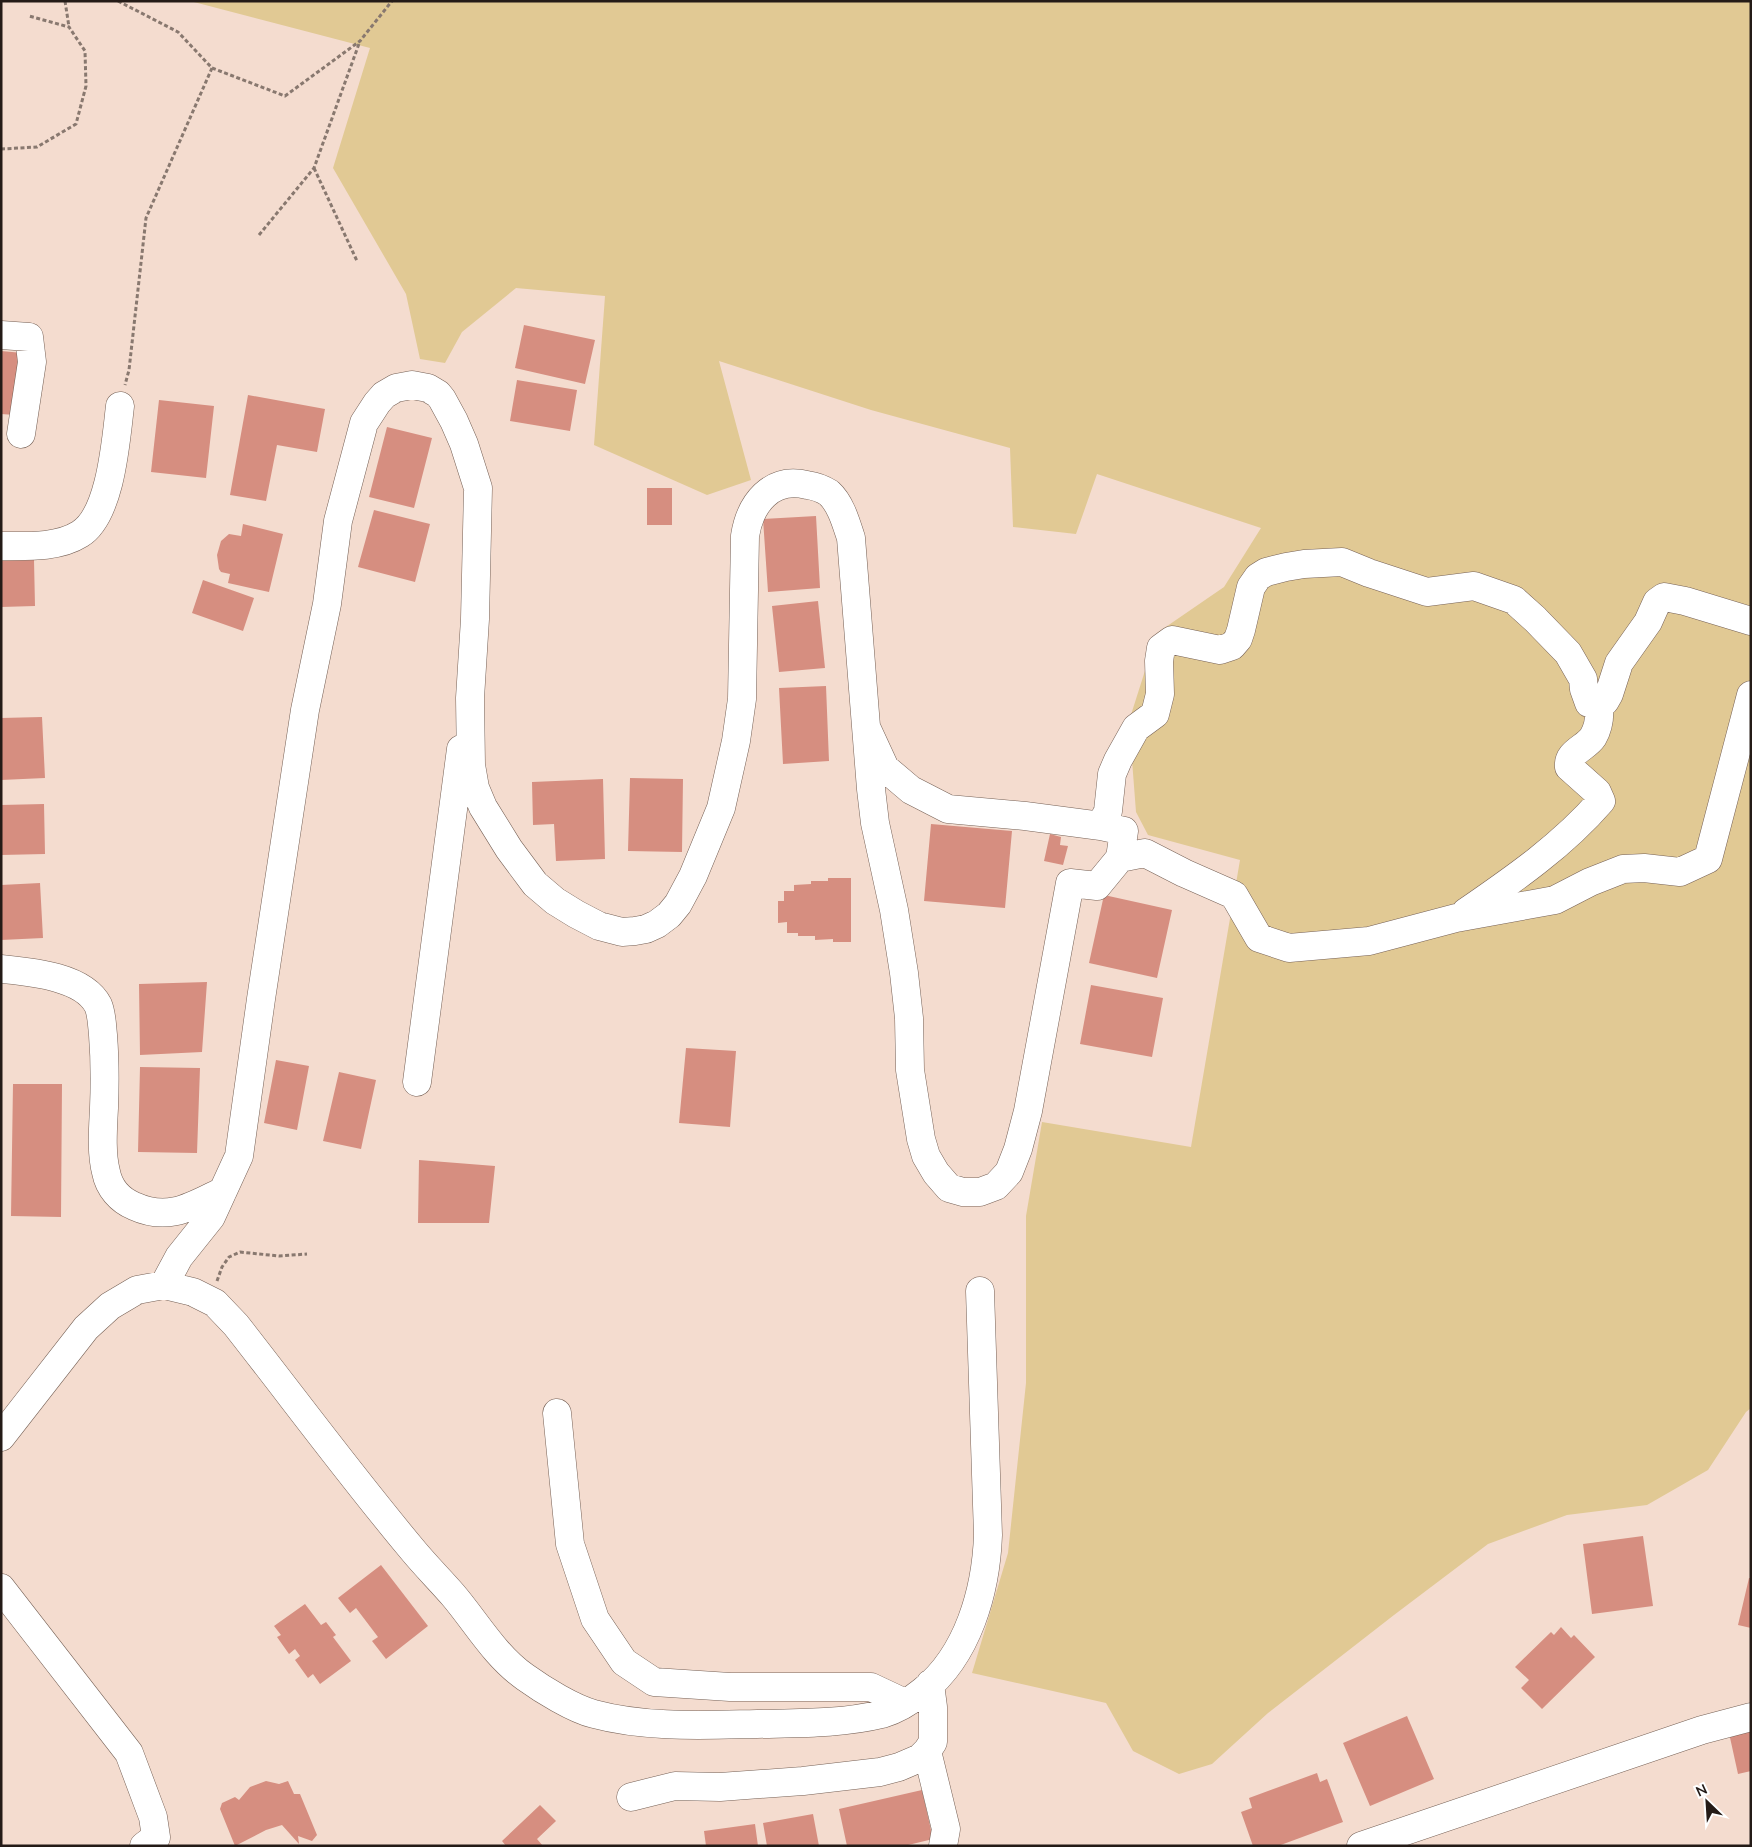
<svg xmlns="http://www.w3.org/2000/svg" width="1752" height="1847" viewBox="0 0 1752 1847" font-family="Mulish,sans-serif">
<rect width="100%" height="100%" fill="#f4dccf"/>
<path fill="#e1c994" d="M190 1H1751V1408L1746 1412 1708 1470 1647 1505 1567 1515 1488 1544 1394 1615 1268 1713 1212 1764 1179 1774 1133 1751 1106 1703 972 1673 1008 1553 1026 1383V1216L1042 1122 1191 1147 1240 860 1148 835 1136 812 1129 721 1157 633 1224 587 1261 528 1097 474 1076 534 1013 527 1010 448 871 410 719 361 751 480 707 495 594 445 605 296 516 288 462 332 445 363 420 359 406 294 333 168 370 48Z"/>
<path fill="#d68e80" d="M524 325 595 340 585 384 515 368Z
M1 351 23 353 15 415 1 414Z
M517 380 577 390 570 431 510 421Z
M248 395 325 409 317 452 277 445 266 501 230 495Z
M159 400 214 406 206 478 151 472Z
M387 427 432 438 414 508 369 497Z
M647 488H672V525H647Z
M374 510 430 524 415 582 358 567Z
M816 516 820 588 768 592 763 519Z
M243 524 283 534 269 592 228 583 230 574 221 572 219 569 217 555 221 541 229 534 241 536Z
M34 560 35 606 1 607V561Z
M203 580 254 598 243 631 192 613Z
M818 601 825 668 779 672 772 606Z
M826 686 829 761 783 764 779 688Z
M42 717 45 778 1 780V718Z
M630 778 683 779 682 852 628 851Z
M603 779 605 859 556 861 554 824 533 825 532 782Z
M44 804 45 854 1 855V805Z
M931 824 1012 831 1005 908 924 901Z
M1050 834 1061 837 1060 845 1068 846 1063 865 1044 861Z
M828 878H851V942H833V939L815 940V936H798V933H787V922L778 923V901H784V891H794V885L811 884V881H828Z
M40 883 43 938 1 940V885Z
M1104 895 1172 910 1157 978 1089 963Z
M207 982 202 1052 140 1055 139 984Z
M1091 985 1163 998 1152 1057 1080 1044Z
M686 1048 736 1051 730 1127 679 1123Z
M276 1060 309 1066 297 1130 264 1123Z
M140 1067 200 1068 197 1153 138 1152Z
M339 1072 376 1080 361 1149 323 1141Z
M13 1084H62L61 1217 11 1216Z
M419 1160 495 1166 489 1223H418Z
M1643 1536 1653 1606 1592 1614 1583 1544Z
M381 1565 428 1626 386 1659 372 1641 378 1637 356 1608 350 1613 338 1598Z
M1749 1578H1751V1628L1738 1625Z
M305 1604 321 1625 326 1622 336 1635 333 1637 351 1661 320 1684 313 1674 308 1678 295 1660 300 1656 295 1649 289 1654 277 1637 281 1635 274 1626Z
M1561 1627 1571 1638 1574 1635 1595 1657 1542 1709 1521 1688 1529 1680 1515 1667 1551 1632 1554 1635Z
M1407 1716 1434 1779 1370 1806 1343 1743Z
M1751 1728V1771L1738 1774 1729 1733Z
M1317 1773 1320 1782 1327 1779 1343 1822 1278 1846H1253L1241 1812 1252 1808 1249 1798Z
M266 1781 279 1784 288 1781 294 1794H300L317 1835 312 1841 298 1836 299 1844 282 1825 266 1830 235 1846 220 1809 222 1803 235 1797 239 1800 250 1787Z
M922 1790 933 1839 904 1846H847L839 1809Z
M540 1805 556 1821 537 1839 543 1846H506L502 1841Z
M813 1814 819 1846H767L763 1823Z
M755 1824 758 1846H706L704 1831Z"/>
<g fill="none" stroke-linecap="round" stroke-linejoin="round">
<g stroke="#766156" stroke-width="29">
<path id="minor" d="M1 335 29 337 32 362 21 434
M1 546C26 546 58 548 80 534 111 515 116 439 120 406
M1101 826 1108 811 1112 774 1118 760 1136 728 1155 714 1160 694 1159 661 1161 648 1172 640 1220 650 1232 646 1238 639 1241 630 1251 587 1258 577 1266 572 1286 567 1304 564 1342 562 1369 573 1427 592 1474 586 1514 600 1535 619 1568 653 1583 679 1584 689 1589 703 1599 705 1605 701 1609 694 1619 663 1648 622 1657 602 1664 597 1685 601 1751 621
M1120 858 1145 853 1184 873 1234 895 1259 938 1289 948 1369 941 1456 918 1555 900 1590 882 1623 869 1644 868 1680 872 1708 859 1751 695
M1466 912C1514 879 1563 845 1601 801L1597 792 1569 767C1567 752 1586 748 1593 737 1599 727 1600 716 1599 705
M1 969C30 972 83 976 98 1005 102 1014 102 1026 103 1035 105 1060 105 1083 104 1108 103 1128 101 1153 106 1172 109 1188 120 1200 134 1206 169 1222 192 1206 223 1191
M417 1082 461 749
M164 1285 179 1257 211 1217 239 1156 261 999 305 710 327 604 338 521 364 423 377 403 384 395 396 388 412 385 428 388 438 394 442 399 454 421 464 444 478 488 475 619 470 698 471 765 475 788 483 807 509 849 535 884 555 901 576 914 599 926 622 932 635 931 646 929 657 924 669 915 678 904 693 876 721 808 736 741 742 699 745 536C750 504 771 476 807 485 814 486 823 489 829 493 841 504 846 523 851 538L871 789 875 823 894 910 904 973 909 1018 910 1070 921 1139 926 1156 936 1173 949 1188 963 1192H980L996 1186 1009 1172 1018 1149 1028 1111 1070 883 1097 886 1120 858 1124 831 1101 826 1025 816 948 809 911 790 885 768 867 729
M557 1413 570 1544 595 1619 624 1662 654 1682 730 1687H871L905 1703
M1 1437 86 1328 110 1306 137 1290 164 1285 193 1292 215 1303 236 1325C294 1399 350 1475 411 1548 424 1564 439 1579 453 1595 476 1622 495 1656 525 1677 543 1690 574 1709 594 1714 646 1728 703 1725 757 1724 798 1723 841 1724 882 1714 896 1710 912 1700 923 1691 968 1655 986 1591 988 1535L980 1291
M1 1588 129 1753 153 1817 156 1837 144 1846
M927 1751 946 1829 943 1846
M631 1797 675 1786 720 1787 803 1781 880 1772 899 1767 920 1758 927 1751 933 1742V1707L930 1684
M1361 1846 1702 1730 1751 1717"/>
</g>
<path stroke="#88786f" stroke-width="3" stroke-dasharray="4 2.5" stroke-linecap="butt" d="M65 1 69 27
M118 1 178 32 212 68 146 218 129 370 125 385
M212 68 285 96 360 41 392 1
M1 149 37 147 76 124 86 86 85 51 69 27 29 16
M314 168 357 261
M259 235 314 168 360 41
M217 1281 222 1267 229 1257 240 1252 279 1256 307 1254"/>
<use href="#minor" stroke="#fff" stroke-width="28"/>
</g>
<rect width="1752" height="1847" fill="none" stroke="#241b17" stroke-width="5"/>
<g transform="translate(1707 1802) rotate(335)" stroke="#ffffff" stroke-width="4" paint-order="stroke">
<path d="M0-4L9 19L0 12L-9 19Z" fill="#241b17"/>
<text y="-8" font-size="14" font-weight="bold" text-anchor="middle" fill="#241b17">N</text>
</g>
</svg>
